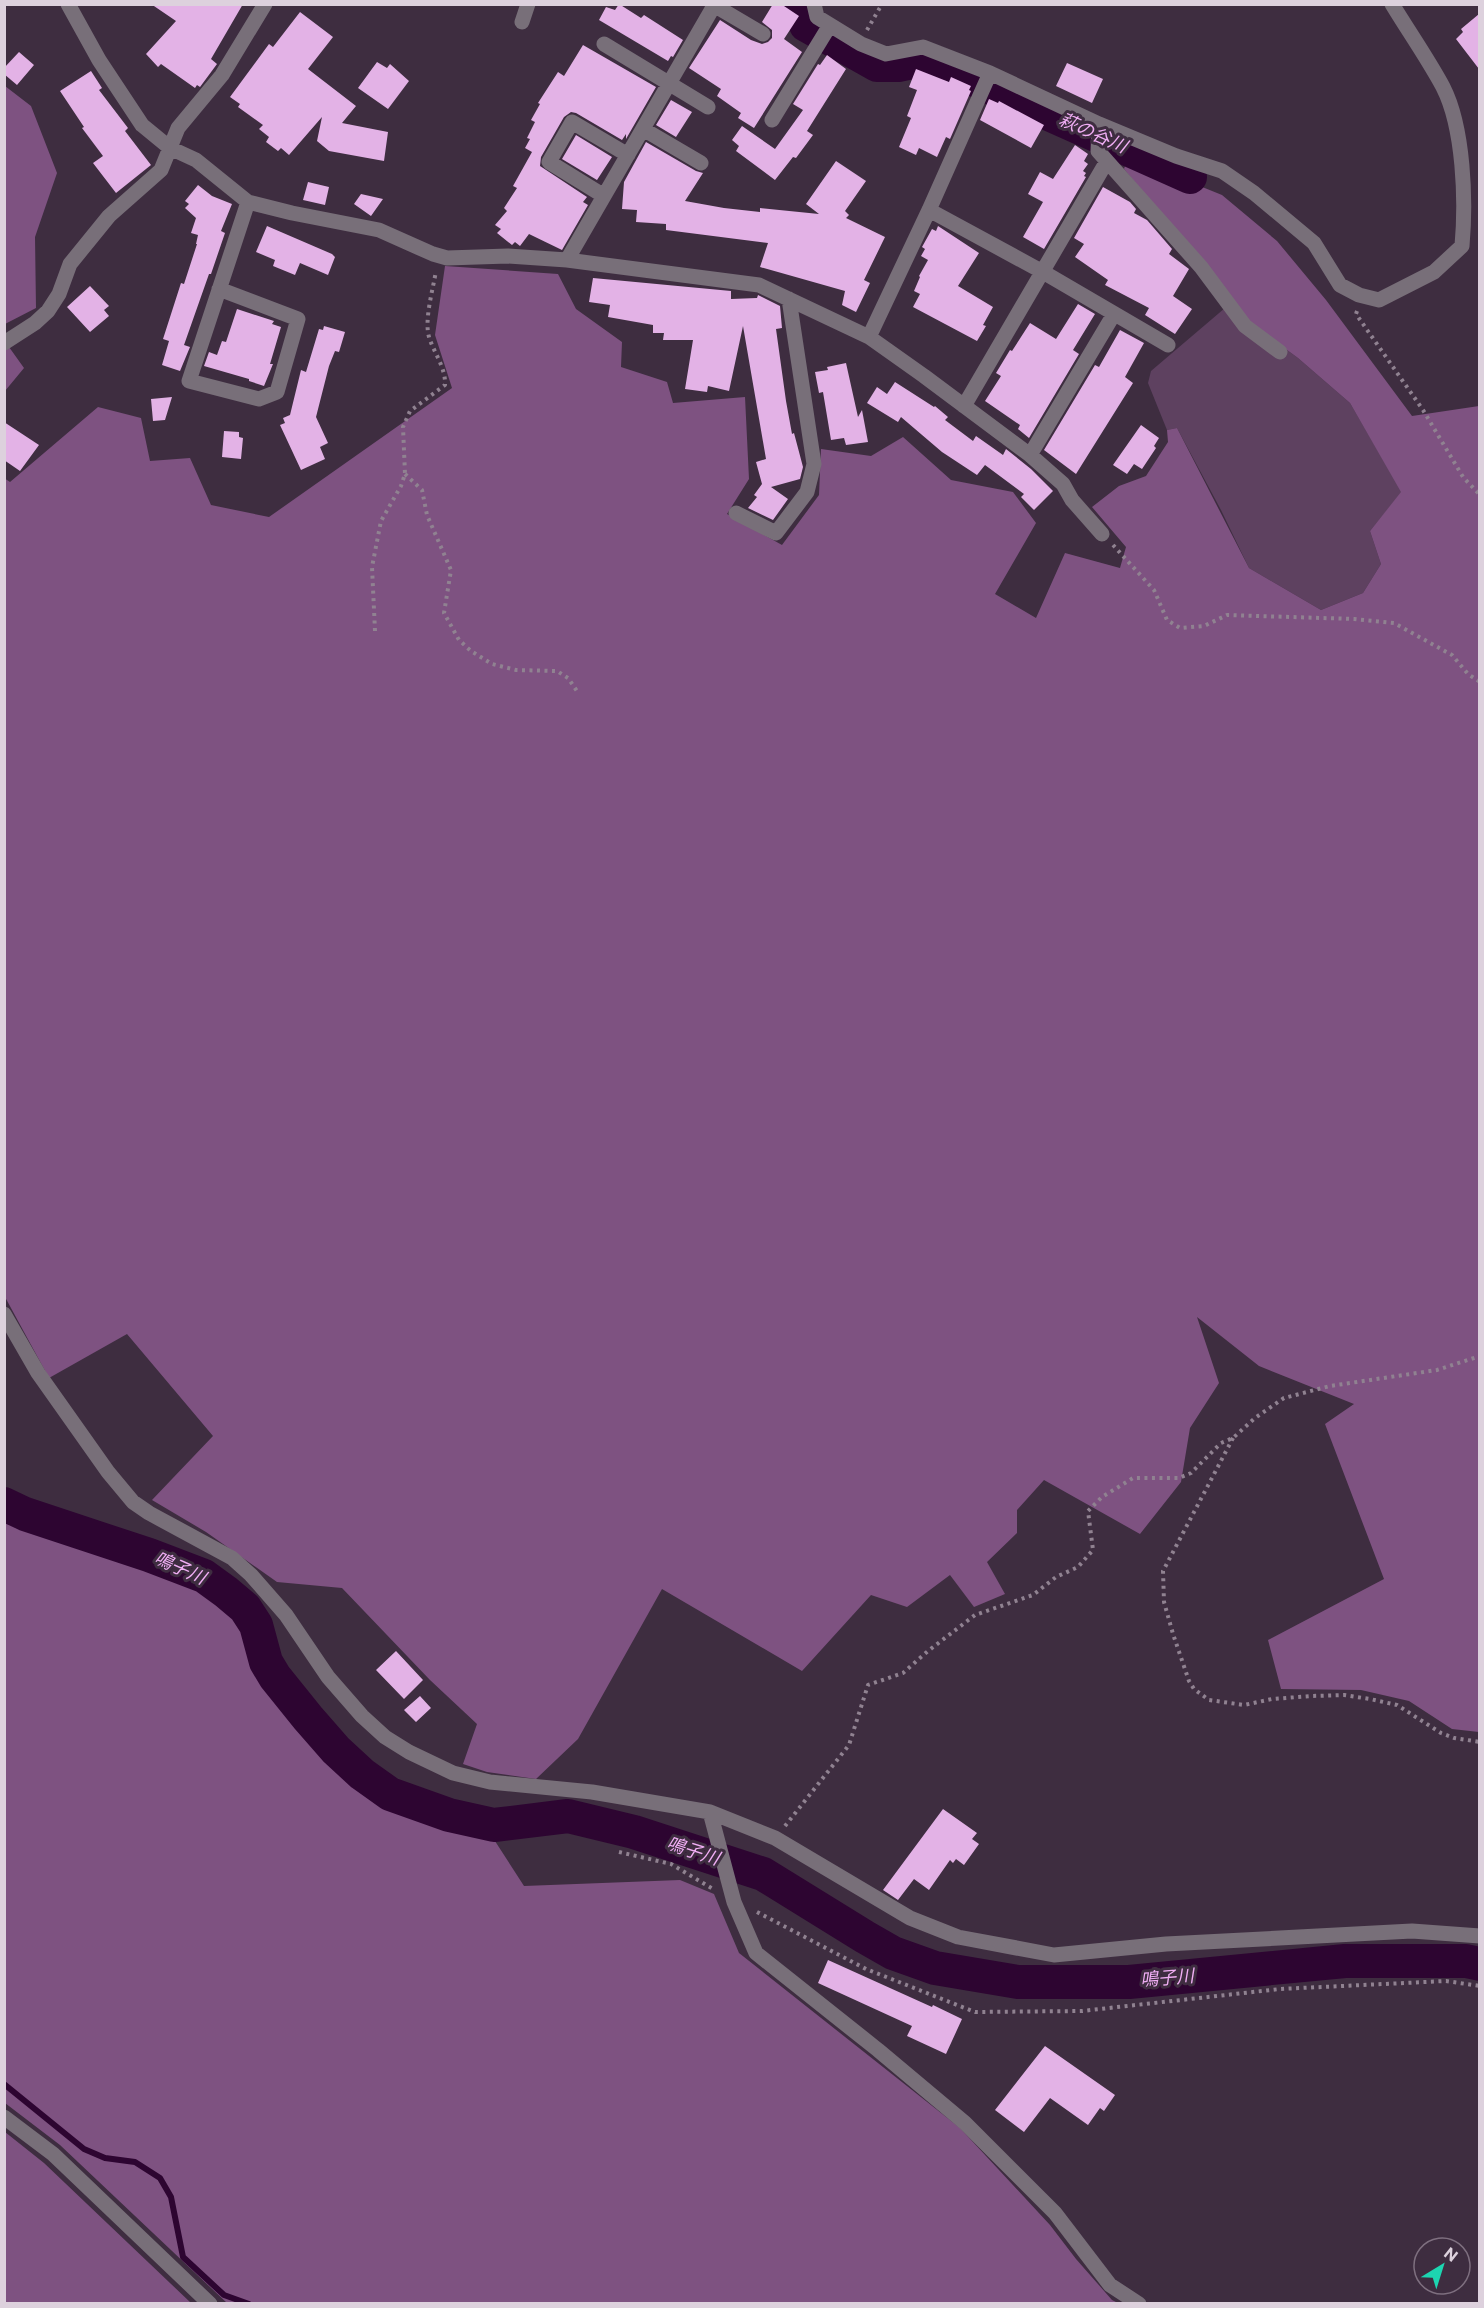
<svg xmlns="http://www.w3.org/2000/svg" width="1484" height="2308" viewBox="0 0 1484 2308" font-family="Commissioner,'Noto Sans JP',sans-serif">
<rect width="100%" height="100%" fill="#3e2d40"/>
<path fill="#5e4160" d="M1232 302 1245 319 1298 358 1350 403 1402 492 1370 531 1381 564 1363 593 1321 610 1249 568 1221 510 1177 428 1167 430 1148 383 1151 371Z"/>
<path fill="#7e5281" d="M5 86 31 106 57 173 35 237 36 308 5 324Z
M1128 157 1222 195 1277 241 1326 300 1412 416 1479 406V1732L1452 1729 1409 1701 1361 1690 1281 1689 1268 1640 1384 1579 1325 1424 1354 1404 1259 1366 1197 1317 1219 1383 1190 1428 1181 1482 1140 1534 1044 1480 1017 1510V1533L987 1562 1005 1594 974 1607 950 1575 907 1607 871 1595 802 1671 662 1589 578 1739 536 1779 487 1772 463 1764 477 1724 430 1680 342 1588 277 1582 206 1532 152 1500 213 1436 127 1334 49 1378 5 1297 4 478 10 482 98 407 141 418 150 461 190 458 211 505 269 517 452 388 435 335 445 266 558 274 576 309 622 342 621 367 667 382 673 403 745 397 749 479 727 514 782 545 819 495 821 449 871 456 903 437 951 480 1013 492 1036 523 995 594 1036 618 1065 553 1120 568 1126 547 1092 507 1119 486 1146 476 1168 442 1167 430 1177 428 1249 568 1321 610 1363 593 1381 564 1370 531 1401 492 1350 403 1298 358 1245 319 1124 169Z
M4 340 24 368 5 391H4Z
M4 1518 20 1526C44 1534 69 1543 93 1551 135 1564 183 1575 218 1602 253 1629 243 1651 264 1683 290 1722 344 1783 384 1805 417 1823 457 1830 493 1838L524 1886 680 1880 714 1894 739 1953 960 2128 1050 2225 1076 2259 1112 2300 1118 2303H227L60 2145 5 2103Z
M5 2132 44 2163 191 2303H5Z"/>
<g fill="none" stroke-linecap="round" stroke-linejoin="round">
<path stroke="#2d0531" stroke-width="6" d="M4 2084 84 2149 105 2158 135 2162 160 2178 171 2197 183 2257 224 2295 249 2304"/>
<path stroke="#2d0531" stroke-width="34" d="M801 4 806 25 877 65H898L917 61 937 63 977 81
M995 90 1190 177
M4 1504 25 1514 149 1555 204 1576 226 1592 245 1608 256 1625 266 1662 275 1677 308 1718 336 1750 362 1774 390 1794 449 1815 494 1825 568 1816 634 1832 763 1874 865 1937 893 1953 935 1968 1018 1982H1129L1345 1961H1466L1480 1964"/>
</g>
<path fill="#e3b2e6" d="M151 4H243L211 59 217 64 200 87 197 85 195 88 161 64 158 67 146 54 176 21Z
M619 4 641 18 644 15 683 40 673 57 671 56 668 61 599 20 606 7 615 10Z
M773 4H781L799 16 784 39 802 52 754 128 738 118 741 113 717 96 721 89 689 68 720 20 751 40 762 44 768 42 772 38V30L762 22Z
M300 12 333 37 308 69 356 106 342 123 388 132 384 161 329 151 317 141 322 117 289 155 281 148 278 151 266 142 269 137 259 129 263 125 238 107 240 104 230 97 269 44 273 47Z
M1479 14V69L1456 39 1463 32 1461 29Z
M583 45 656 87 626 139V134L622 140 576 113 571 112 564 117 541 157 540 166 587 197 583 202 588 205 562 250 529 234 520 246 515 242 512 245 497 233 501 229 495 225 507 211 504 208 517 188 513 186 532 152 525 148 530 139 527 138 535 122 531 120 540 104 538 103 558 72 564 76Z
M19 52 34 65 17 85 4 74V68Z
M827 55 846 69 807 131 813 135 796 158 793 157 775 180 736 151 739 146 732 140 742 126 775 149 803 110 793 104 818 64 820 65Z
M377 62 387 68 390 64 409 81 388 109 358 88Z
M1067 63 1103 79 1092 103 1056 86Z
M916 69 949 82 951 77 971 86 969 90 971 91 950 139 946 137 937 157 919 148 916 155 899 147 911 118 907 116 917 90 909 87Z
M91 71 102 88 99 90 128 128 125 131 151 165 116 193 93 163 103 156 82 128 84 127 60 91Z
M989 99 998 103 999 101 1044 125 1031 148 980 120Z
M671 100 692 112 676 137 656 125Z
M576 135 612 157 597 180 562 159Z
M646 142 696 171 703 173 685 201 724 208 760 212V208L819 214 806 204 836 161 866 181 845 211 849 215 846 218 885 237 864 280 870 283 856 312 842 305 845 291 760 267 768 243 666 230V224L636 222 637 210 622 209 624 182Z
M1075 145 1088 154 1084 161 1088 164 1083 171 1086 173 1084 176 1086 177 1044 249 1023 237 1043 202 1028 194 1040 172 1053 179Z
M308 182 329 187 325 205 303 200Z
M198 185 212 196 232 204 221 231 225 233 211 274H209L184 345 190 347 180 371 162 365 169 341 163 339 181 283 184 284 197 244H196L198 235 191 233 196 218 185 208 189 204 185 201Z
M1103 187 1130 202 1136 209 1134 213 1147 220 1172 249 1169 254 1189 269 1173 296 1192 309 1175 334 1145 315 1149 308 1105 285 1108 280 1075 257 1084 244 1074 238Z
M361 194 383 199 371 216 354 204Z
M267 226 332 254 335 257 328 275 300 263 295 275 273 266 275 260 256 252Z
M938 226 979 253 958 286 993 307 983 325 986 326 977 341 913 307 920 294 914 291 920 277 919 276 928 260 921 256 925 249 922 247 932 229 936 231Z
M593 278 731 291V299L757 298 758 295 780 306 782 328 776 329 786 401 792 434 794 433 803 467 800 479 771 487 788 499 773 520 748 508 757 497 754 495 762 484 756 462 766 459 743 326 729 391 708 386 707 392 685 389 693 340H663L664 333H653V325L608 317 610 305 589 302Z
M90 286 109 306 104 310 109 316 90 332 67 307Z
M1078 304 1095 314 1073 350 1079 354 1029 438 1018 429 1020 425 985 401 1001 376 996 373 1010 350 1012 351 1030 323 1056 339Z
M237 309 274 321 272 324 281 327 270 364H273L264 386 249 381V379L204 366 209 352 217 355 222 341 226 342Z
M324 326 345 332 339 352 335 351 329 366 316 417 328 443 320 447 325 459 301 470 280 425 285 423 283 418 290 415 301 370 306 372 319 329 323 330Z
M1120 330 1144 343 1125 377 1133 383 1076 474 1044 450 1095 365 1099 367Z
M846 363 858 417 862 410 868 442 846 445 844 438 831 440 823 392 819 393 815 372 828 370 827 367Z
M895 382 934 407 935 406 948 417 945 420 973 441 976 436 1003 455 1006 449 1031 469 1053 491 1034 510 1021 497 1024 494 985 465 977 475 942 452 901 417 898 422 867 403 877 387 887 394Z
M172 397 165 420 153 421 151 399Z
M4 422 39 445 20 471 4 460Z
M1141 425 1159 438 1154 446 1156 448 1142 469 1134 464 1127 474 1113 465Z
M224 431 239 432V437L243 438 241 459 222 457Z
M396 1651 423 1680 404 1699 376 1670Z
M420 1696 431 1708 416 1722 404 1710Z
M943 1809 977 1833 972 1839 979 1844 964 1865 956 1859 953 1863 950 1860 929 1890 914 1879 898 1900 883 1890Z
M828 1960 932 2007 933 2005 962 2019 946 2054 907 2036 912 2026 818 1983Z
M1045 2046 1115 2095 1104 2111 1100 2108 1088 2125 1050 2098 1024 2132 995 2110Z"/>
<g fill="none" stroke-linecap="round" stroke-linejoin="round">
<path stroke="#908291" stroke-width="4" stroke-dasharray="3 4.5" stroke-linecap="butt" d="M867 30 882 4
M1357 311 1356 314 1423 410 1463 477 1480 495
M405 474 422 490 427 515 451 570 444 613 459 640 471 651 492 664 516 670 557 671 568 678 577 691
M1113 545 1154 590 1167 620 1180 628 1204 626 1227 615 1354 619 1394 623 1452 655 1468 674 1480 682
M375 631 372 567 381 521 401 486 405 474 403 427 410 411 445 385C446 368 434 353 429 337 424 320 433 289 436 271
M1233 1438 1163 1571 1164 1602 1173 1634 1189 1681 1194 1689 1209 1700 1244 1705 1272 1699 1312 1696 1344 1695 1370 1699 1397 1705 1441 1733 1454 1738 1480 1742
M785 1826 849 1745 868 1685 903 1673 928 1651 975 1615 1033 1595 1056 1577 1078 1567 1093 1550 1088 1511 1102 1497 1133 1478H1179L1191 1473 1221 1443 1233 1438 1255 1418 1284 1398 1330 1386 1437 1370 1480 1356
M619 1852 671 1864 713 1889
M757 1912 866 1969 975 2012 1082 2011 1280 1989 1446 1981 1480 1986"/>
<path stroke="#786f79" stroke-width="15" d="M68 4 99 60 142 125 170 148 196 160 248 202 292 213 379 230 433 254 447 258 508 256 567 260 759 285 869 337 924 376 1030 455 1063 484 1072 500 1102 534
M712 4 763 34
M814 4 817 17 861 44 886 54 923 47 990 73 1099 124 1176 156 1222 171 1254 193 1314 243 1340 285 1359 295 1379 300 1434 272 1462 246C1466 201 1464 128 1443 87 1428 59 1409 32 1392 4
M522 22 528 4
M604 44 708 107
M772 120 830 25
M1099 124 1098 151 1201 267 1245 326 1280 352
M643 129 701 163
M604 196 549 162 572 122 628 155
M929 210 1043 272 1168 345
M567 260 715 4
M219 289 298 319 277 392 259 399 189 381 248 202
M869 337 929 210 990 73
M4 343 35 323 48 311 59 294 70 264 109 216 161 170 178 128 222 75 265 4
M964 406 1107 161
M1030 455 1114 314
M736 513 776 533 807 492 814 464 789 299
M4 1314 38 1373 108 1472 133 1502 149 1513 232 1558 251 1575 286 1615 328 1677 362 1716 385 1737 409 1752 453 1773 490 1782 592 1792 710 1812 775 1838 910 1918 958 1937 1054 1955 1166 1944 1412 1931 1480 1936
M710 1812 734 1902 756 1953 878 2050 965 2123 1055 2213 1110 2285 1139 2304
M4 2117 53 2154 210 2304"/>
</g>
<g text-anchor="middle" stroke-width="6" stroke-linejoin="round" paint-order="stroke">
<g font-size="18" font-style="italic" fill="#f0aef4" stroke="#3e2d40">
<text transform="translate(1093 133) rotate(24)" y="6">萩の谷川</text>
<text transform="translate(180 1568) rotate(24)" y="6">鳴子川</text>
<text transform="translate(693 1851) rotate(18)" y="6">鳴子川</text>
<text transform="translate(1167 1978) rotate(-5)" y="6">鳴子川</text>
</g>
</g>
<rect width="1484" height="2308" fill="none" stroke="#ddd1dd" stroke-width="12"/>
<g transform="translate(1442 2266) rotate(38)"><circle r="28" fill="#3e2d40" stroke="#7e6f7f" stroke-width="1.5"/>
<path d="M0-4.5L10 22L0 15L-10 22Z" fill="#1dd5b1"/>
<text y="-9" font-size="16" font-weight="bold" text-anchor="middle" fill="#ddd1dd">N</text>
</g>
</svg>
